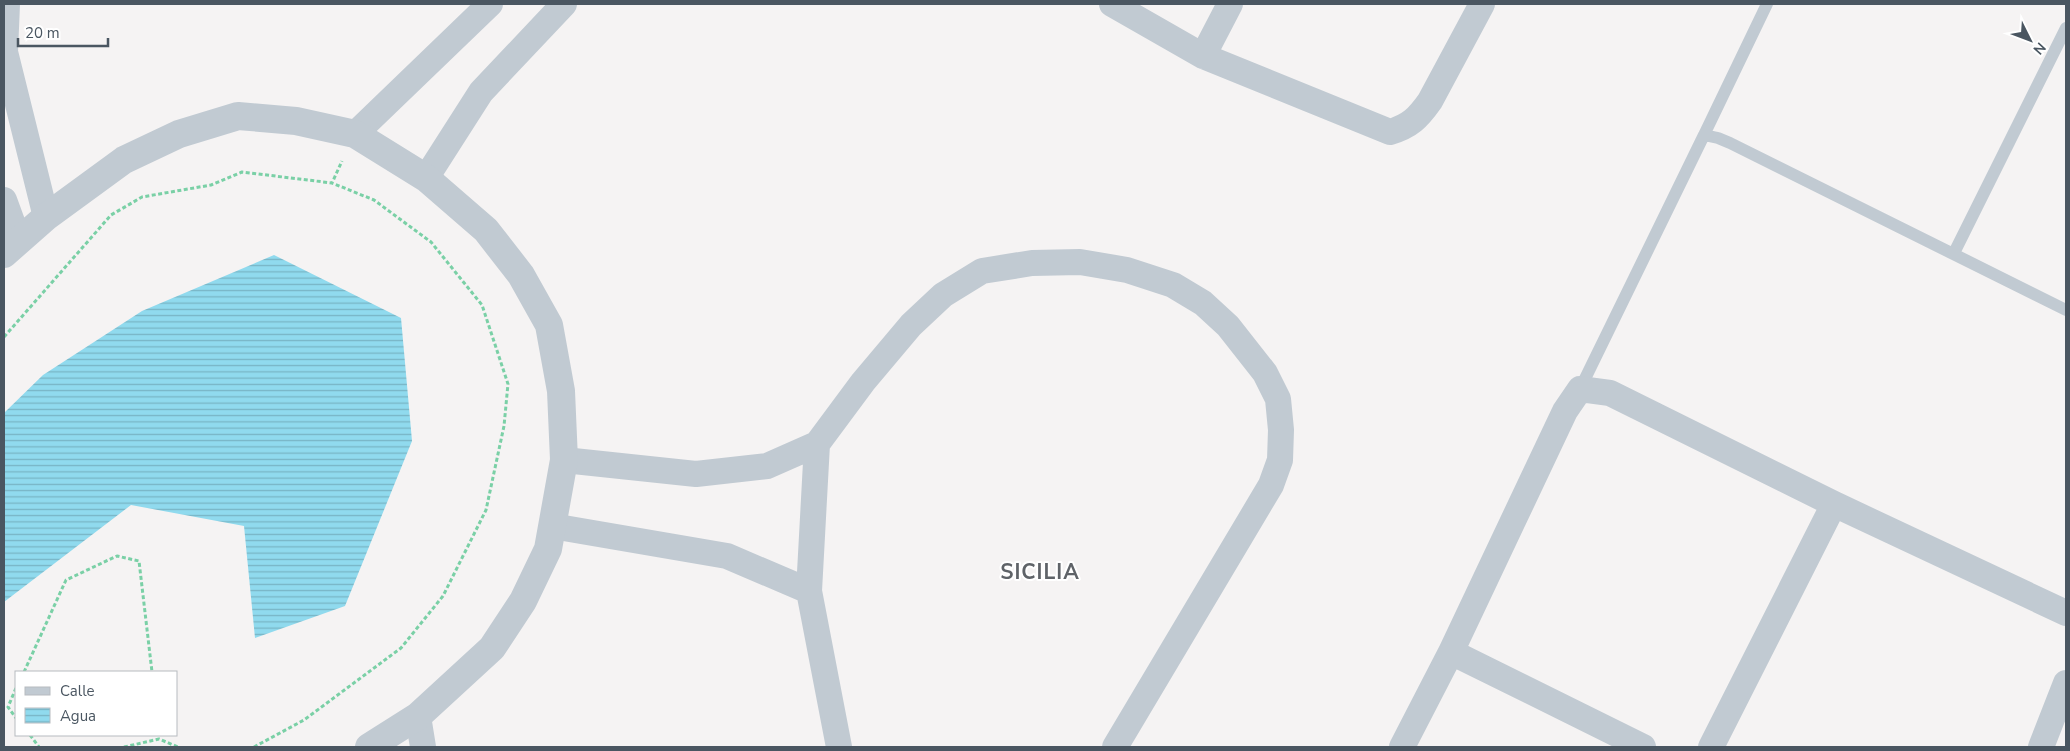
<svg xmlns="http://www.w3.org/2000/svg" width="2070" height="751" viewBox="0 0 2070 751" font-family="'Nunito Sans',sans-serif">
<defs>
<pattern id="water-rules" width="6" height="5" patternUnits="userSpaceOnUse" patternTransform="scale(1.25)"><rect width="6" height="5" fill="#90daee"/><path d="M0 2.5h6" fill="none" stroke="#78b4c4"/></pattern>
</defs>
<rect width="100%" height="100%" fill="#f5f3f3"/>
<path fill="url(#water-rules)" d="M274 255 401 318 412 441 345 606 255 638 244 526 131 505 4 602V413L43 375 142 311Z"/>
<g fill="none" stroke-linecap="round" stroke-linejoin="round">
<path stroke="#7ad0a6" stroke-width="3" stroke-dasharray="4 2.5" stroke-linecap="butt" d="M4 337 111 215 142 197 211 185 242 172 332 183 342 161
M24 672 66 580 117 556 139 561 152 672
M16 688 8 707 16 718
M30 735 39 747
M124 747 159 739 178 747
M254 747 304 720 401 648 443 596 486 510 504 426 508 384 482 305 431 242 374 200 332 183"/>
<path stroke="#c1cad2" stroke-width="12" d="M1704 135 1767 4
M1954 253 2066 28
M1580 389 1704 135 1718 138 1730 143 2066 310"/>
<path stroke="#c1cad2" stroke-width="26" d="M7 4 5 52 46 217
M1112 4 1203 56 1390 132C1410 126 1418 118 1430 101L1482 4
M1203 56 1230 4
M355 134 490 4
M426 178 481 92 564 4
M4 200 19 241
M564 460 696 474 767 466 817 444 863 382 911 325 943 295 982 271 1032 263 1080 262 1127 270 1173 285 1203 303 1228 326 1265 373 1278 399 1281 430 1280 460 1271 485 1115 747
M552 526 727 556 809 591 839 747
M809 591 817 444
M1451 652 1565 411 1580 389 1610 393 1834 504 2066 613
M418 716 423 747
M1402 747 1451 652 1643 747
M1711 747 1834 504
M2041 747 2066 683"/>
<path stroke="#c1cad2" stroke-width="28" d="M4 254 46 217 124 160 179 134 238 116 296 121 355 134 426 178 486 230 521 275 549 325 561 391 564 460 548 549 523 601 492 648 418 716 369 747"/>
</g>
<g text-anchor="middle" stroke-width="4" stroke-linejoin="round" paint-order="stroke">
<g font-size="21" font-weight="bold" letter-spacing="1" fill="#5f6368" stroke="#fff">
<text x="1040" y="579">SICILIA</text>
</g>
</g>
<rect width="2070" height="751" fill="none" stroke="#4a5661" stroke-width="10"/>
<rect x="15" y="671" width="162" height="65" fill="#ffffff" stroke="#b7bbc0"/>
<rect x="25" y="687" width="25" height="8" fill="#c1cad2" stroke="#b7bbc0"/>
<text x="60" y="696" font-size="15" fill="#4a5661">Calle</text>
<rect x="25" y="708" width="25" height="15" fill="url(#water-rules)" stroke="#b7bbc0"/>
<text x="60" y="721" font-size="15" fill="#4a5661">Agua</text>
<g transform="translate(2030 40) rotate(132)" stroke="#ffffff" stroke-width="4" paint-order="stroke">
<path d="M0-4L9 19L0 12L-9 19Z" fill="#4a5661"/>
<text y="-8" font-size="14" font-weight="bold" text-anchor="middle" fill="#4a5661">N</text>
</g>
<path d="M18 38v8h90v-8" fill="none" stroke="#4a5661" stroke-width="2.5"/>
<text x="25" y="38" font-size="15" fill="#4a5661" stroke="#ffffff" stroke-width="4" paint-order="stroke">20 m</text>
</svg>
